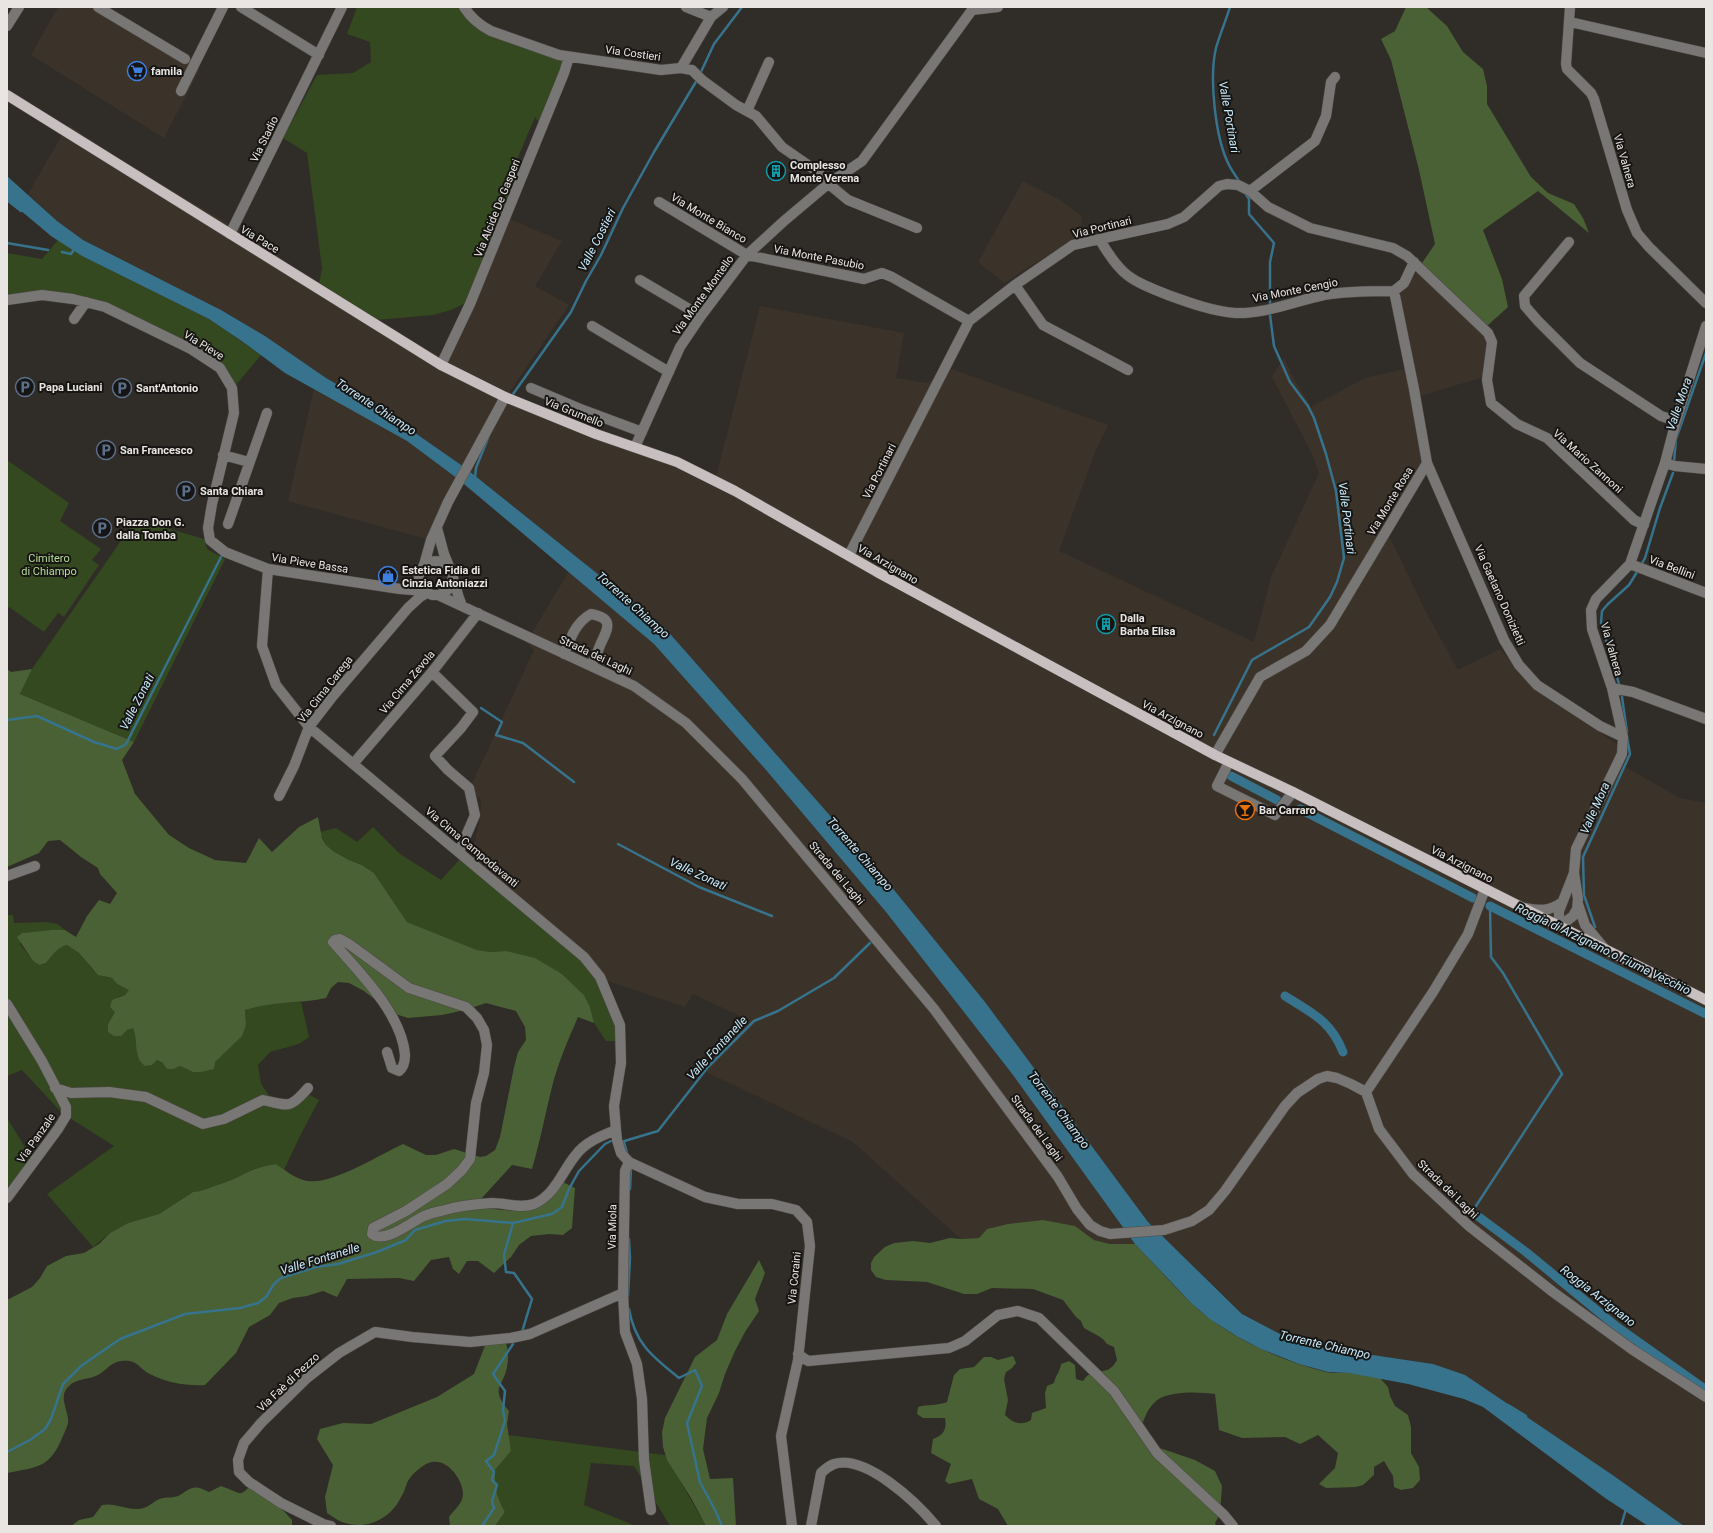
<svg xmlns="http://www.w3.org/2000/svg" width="1713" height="1533" viewBox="0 0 1713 1533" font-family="Roboto,sans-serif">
<rect width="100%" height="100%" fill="#302c27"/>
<path fill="#3b3329" d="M58 7H92L200 69 164 138 31 55Z
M68 125 144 174 239 230 319 284 377 320 444 359 502 216 562 241 535 286 569 305 505 399 715 481 760 306 904 333 896 378 927 383 952 369 1108 425 1095 452 1059 551 1254 642 1271 577 1319 473 1311 452 1272 377 1284 358 1292 375 1311 407 1365 378 1413 367 1399 297 1422 263 1487 326 1491 348 1487 376 1420 396 1430 468 1389 536 1427 614 1458 670 1500 649 1535 688 1617 744 1622 765 1680 798 1706 803V1526H1684L1614 1476 1433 1364 1299 1344 1243 1314 1148 1222 985 1002 664 627 464 467 385 412 326 378 265 336 221 310 83 240 57 221 28 194Z
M1023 181 1060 200 1082 216 1081 227 1084 232 1004 283 978 262Z
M314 389 407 441 458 479 426 539 288 501Z
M569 571 654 644 766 770 886 912 1013 1075 1135 1244H1110L1094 1240 1075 1226 1043 1220 1008 1224 987 1229 979 1238 961 1239 853 1142 706 1072 740 1016 693 994 685 1007 599 978 469 867 480 818 481 800 470 788 534 650 526 643Z"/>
<path fill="#344920" d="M357 7H466L488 28 568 59 542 127 535 117 510 176 515 182 474 299 451 310 433 315 377 320 319 284 322 268 307 153 283 138 317 75 353 73 371 62 370 42 347 34Z
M58 240 82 256 209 319 261 355 230 392 210 360 117 313 50 293 7 301V253L42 259Z
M7 460 69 503 60 521 101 549 92 560 99 565 64 617 58 613 44 632 9 607 7 610Z
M136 519 204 539 207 549 225 559 134 742 20 694 32 669Z
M373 827 400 854 441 880 461 858 584 959 599 978 621 1041H606L594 1023 590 1007 584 995 562 974 506 951 490 952 477 950 407 922 374 873 362 865 349 860 333 851 326 845 320 832 336 828 357 842Z
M7 915H13L14 923 46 922 58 924 65 930H51L23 933 20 944 33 961 39 965 46 963C53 955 56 948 67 945L79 953 93 970 105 977 112 978 117 984 130 990 125 995 118 997 115 1012 108 1024V1032L127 1030 133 1027 136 1034 137 1055 152 1065 157 1060 174 1069 180 1066 193 1072 215 1062 246 1025 245 1010 262 1004 301 1002 309 1037 299 1044 270 1052 258 1065 261 1084 276 1105 290 1109 306 1093 319 1100 301 1134 284 1170 276 1164C263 1166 253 1169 242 1175 229 1182 214 1186 200 1191L193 1192 159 1214 128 1223 110 1233 93 1247 47 1194 114 1146 62 1113 22 1070 7 1076Z
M7 1118 33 1160 8 1187 7 1183Z
M508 1435 665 1455 706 1526H670L634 1466 591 1463 584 1505 636 1526H495L505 1512C496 1496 495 1487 495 1470L511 1451Z"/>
<path fill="#496134" d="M1406 7H1426L1447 26 1463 52 1483 69 1487 86V104L1531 177 1548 193 1574 204 1583 218 1589 233 1538 191 1483 230 1502 279 1508 307 1487 326 1422 263 1435 244 1419 170 1391 60 1381 39 1395 31Z
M7 669 11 672 32 669 20 694 134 742 122 760 135 794 169 835 189 848 215 860 246 863 259 838 272 852 299 827 318 817 322 838 326 845 333 851 349 860 362 865 374 873 407 922 477 950 490 952 506 951 535 958 562 974 584 995 590 1007 594 1023 578 1017C568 1040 558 1063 552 1087 545 1115 540 1142 532 1169L512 1165 481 1199 482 1208 515 1211 530 1209 561 1181 575 1188 572 1228 563 1235 549 1234 531 1236 519 1245 511 1257 494 1273 478 1261H467L459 1274 453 1269 449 1257 431 1260 414 1281 399 1278 347 1279 337 1297 323 1291 307 1296 293 1298 279 1303 270 1315 249 1327 236 1353 205 1385C186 1386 167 1383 150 1374 138 1368 138 1359 121 1361 111 1362 107 1370 98 1375 89 1380 76 1378 68 1387 59 1396 67 1408 68 1419 69 1424 65 1431 63 1436 50 1468 38 1467 7 1473V1300L32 1287 40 1278 47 1266 66 1256 84 1253 99 1244 110 1233 128 1223 159 1214 193 1192 200 1191C214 1186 229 1182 242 1175 253 1169 263 1166 276 1164 285 1170 297 1180 308 1181 332 1185 381 1154 403 1144L426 1155H436L454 1149 480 1157 486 1156 495 1150 500 1137 514 1067 518 1052 526 1040 525 1027 516 1011 486 1003 465 1010 442 1015 408 1018 392 1013 364 991 349 983 338 982 331 988 326 998C298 1004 272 1001 245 1010L246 1025 242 1036 215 1062 214 1069 201 1072H193L180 1066 174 1069H167L163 1063 157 1060 152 1065 145 1066C132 1056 139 1041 133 1028L127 1030 121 1036H114L108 1032V1024L115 1012 110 1007 112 1000 125 995 129 990 117 984 112 978 98 975 79 953 67 945C56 948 53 955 46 963L39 965 33 961 17 937 22 933 51 930H65L76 937 87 916 99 900 110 904 117 893 100 874 98 868 81 857 60 840 48 841 39 853 7 867Z
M1043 1220 1075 1226 1094 1240 1110 1244H1135C1154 1264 1172 1284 1191 1303 1227 1337 1279 1360 1326 1372 1334 1374 1342 1372 1350 1373 1360 1374 1370 1376 1380 1378L1388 1387 1390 1396 1395 1406 1408 1415 1411 1427V1453L1419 1467 1420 1480 1413 1488 1401 1490 1394 1487 1393 1476 1384 1461 1374 1467V1475L1363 1485 1356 1487 1326 1488 1319 1484 1335 1468 1338 1453 1318 1435 1300 1444 1285 1437 1242 1438 1219 1430 1215 1394C1200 1392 1165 1390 1154 1403 1147 1410 1144 1419 1141 1428L1151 1445 1195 1460 1215 1471 1222 1486 1220 1514 1215 1523 1216 1526H1008L998 1509 979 1499 972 1479 949 1484 945 1481 951 1464 931 1453 933 1439C944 1435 947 1429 945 1418H923L917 1414 918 1407C928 1404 937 1406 947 1402L954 1375 960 1369 974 1367 984 1357H991L998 1360 1013 1356 1016 1363 1012 1368 1006 1372 1004 1379 1008 1400 1005 1415C1013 1423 1021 1426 1031 1420L1032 1413 1046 1408 1045 1393 1047 1386 1054 1383C1055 1376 1060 1372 1061 1364L1069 1361 1075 1365 1076 1379 1083 1381C1096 1362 1105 1381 1117 1360L1114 1347 1107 1344C1101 1335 1093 1334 1084 1328L1081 1321 1076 1317 1063 1300 1033 1289 992 1288 977 1294H964L927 1282 886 1280 876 1277 871 1270V1263L874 1257 885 1247 894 1243 913 1241 930 1243 950 1238 961 1239 979 1238 987 1229 1008 1224Z
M759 1260 765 1273 755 1299 759 1311 745 1332 735 1351 725 1374 719 1393 707 1418 703 1449 710 1479 733 1478 736 1526H706L691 1498 667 1460 663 1447 662 1432 665 1418 695 1357 717 1340 727 1314Z
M504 1338C510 1350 509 1367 503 1379 502 1382 500 1385 499 1388 497 1396 504 1405 509 1411L507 1424 511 1451 495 1470C495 1487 496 1496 505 1512L495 1526H450L449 1517C454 1510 463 1503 463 1494 463 1480 448 1459 432 1462 423 1464 411 1474 407 1483 405 1488 404 1493 401 1497 391 1519 366 1531 342 1522 337 1520 332 1516 327 1513L325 1497 333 1465 317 1439 320 1429 343 1423 371 1424 437 1397 474 1374 486 1343Z
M256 1480 262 1484 270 1496 292 1520V1526H71L79 1520 93 1517 102 1505C116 1502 129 1512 144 1508 150 1506 156 1499 163 1498 168 1497 173 1498 178 1496 191 1489 192 1483 209 1492L221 1486C245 1494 237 1499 256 1480Z"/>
<path fill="#37738c" d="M7 176 57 221 83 240 221 310 265 336 326 378 385 412 464 467 664 627 877 869 985 1002 1148 1222 1242 1314 1299 1344 1433 1364 1465 1375 1614 1476 1684 1526H1648L1605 1498 1483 1407 1464 1399 1408 1384 1349 1373 1328 1372 1299 1364 1261 1349 1238 1337 1211 1320 1192 1304 1135 1244 1013 1075 886 912 766 770 654 644 458 479 407 441 285 373 243 342 209 319 82 256 51 236 7 199Z"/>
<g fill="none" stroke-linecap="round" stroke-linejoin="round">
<path stroke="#37738c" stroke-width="2.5" d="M1230 7C1226 20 1220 34 1216 48 1209 77 1215 138 1229 165 1232 171 1236 176 1239 181
M700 74 714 44 742 7
M1245 193 1249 199V214L1274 243 1270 262V303
M7 200 21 211
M7 243 48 250
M62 252 71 254 75 248
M511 397 571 312 586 281 601 255 623 208 654 152 697 80
M1674 462 1676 439 1706 353
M475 478 476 468 488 438
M1641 565 1645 558 1660 508 1673 473
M1619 684 1601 623 1602 611 1608 604 1629 585 1637 572
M1622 697 1627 732
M481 708 502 722 496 735 523 743 574 782
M7 720 37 716 94 742 117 749 126 744 222 555
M1214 735 1252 660 1309 627 1330 597 1337 582 1344 558 1336 491 1326 454 1314 418 1308 406 1290 382 1274 346 1270 315
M618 844 699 887 772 916
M1595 927 1584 895 1583 857 1630 754 1627 737
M621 1142 658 1131 708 1067 754 1021 778 1011 834 978 870 943
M624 1142 627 1153
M630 1189 631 1168
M1472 1212 1562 1074 1503 973 1491 957 1490 906
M513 1223 504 1255 506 1272 514 1273 532 1299 522 1332
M628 1296 630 1258 629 1239
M629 1309C635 1344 653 1357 679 1378L695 1370 702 1386 687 1423 700 1482 716 1512 722 1526
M1508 1405 1526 1416
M7 1452 30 1440 45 1429 51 1419 63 1384 81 1366 120 1339 185 1314 240 1308 258 1303 266 1297 274 1284 281 1278 316 1267 338 1264 377 1252 406 1240 415 1230 446 1221 465 1219 513 1223 552 1214 562 1207 569 1189 579 1171 605 1144 611 1141
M482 1526 494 1508 492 1501 497 1485 492 1480 494 1472 486 1461 494 1455 505 1421 503 1410 505 1391 493 1374 513 1344
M1621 1526 1626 1509"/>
<path stroke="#37738c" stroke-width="9" d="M1231 776 1277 800
M1300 809 1473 898
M1490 906 1706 1014
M1285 996C1312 1013 1331 1021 1343 1052
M1479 1217 1526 1252 1617 1327 1706 1390"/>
<g stroke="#4d4a45" stroke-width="11">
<path id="minor" d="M98 7 185 59
M241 7 319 55
M464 7C471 18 479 25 491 31L559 55 661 70 681 68 692 70 702 80 736 105 756 116 782 147 818 172 825 181 848 200 917 228
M686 7 711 17
M1570 7 1566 64 1567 69 1591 93 1594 99 1627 210 1637 233 1649 247 1706 303
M972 10 998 7
M1570 22 1706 53
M7 26 19 7
M681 68 711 17 723 7
M181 91 223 7
M747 111 769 62
M1250 191 1315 141 1326 116 1331 82 1335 77
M659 202 747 255 864 279 882 273 892 277 969 321
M230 234 342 7
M1100 240C1121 276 1130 280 1168 295 1190 303 1212 311 1235 313 1266 314 1295 301 1324 295 1347 291 1371 291 1394 291L1414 389 1427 463 1504 640 1519 665 1537 685 1600 726 1623 737
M1569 242 1524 296 1525 306 1538 321 1580 363 1661 416 1676 421
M640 280 701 316
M1015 285 1043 325 1128 370
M1394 291 1404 283 1414 262
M7 300 42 295 73 299 105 307 191 349 220 368 232 388 234 413 212 504 208 528 210 540 225 552 268 569 400 589 425 591
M74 319 86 302
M592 326 669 372
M441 365 470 304 564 73 569 57
M531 388 583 410 642 432
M635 447 680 347 701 316 747 255 784 221 828 184 862 161 972 10
M223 455 249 462
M1665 463 1675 466 1706 469
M228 524 267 413
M437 528 444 554 453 576 452 582 450 588 444 593 438 595H432L425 591 419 583V574L424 565 431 540 448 502 505 397
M849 555 969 321 1015 285 1073 245 1168 224 1184 217 1219 186 1227 184 1238 185 1250 191 1268 207 1310 228 1393 248 1407 256 1488 333 1492 342 1487 380 1491 403 1517 424 1547 438 1634 520 1644 525
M1630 564 1706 593
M424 565C433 559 442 560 449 568
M268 569 262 646 276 685 309 727 584 957 600 977 620 1025 621 1063 614 1106 616 1130 617 1140 621 1153 629 1162 705 1197 738 1204H772L796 1210 807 1222 810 1246 798 1360 781 1436 792 1526
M453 578 459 598 462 606
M438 595 634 686 686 723 742 779 934 1009 1058 1177 1077 1209 1090 1225 1100 1231 1110 1234 1164 1230 1192 1221 1209 1210 1225 1191 1285 1106 1297 1093 1318 1079 1327 1076 1337 1078 1351 1084 1366 1092 1379 1129 1413 1174 1469 1226 1553 1292 1633 1350 1706 1397
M564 654C571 638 575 623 591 614 613 618 609 627 601 643 598 651 595 658 591 666
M432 672 473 712 461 728 435 756 448 770 469 788 475 815 459 852
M1612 688 1633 692 1706 719
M1215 755 1260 677 1306 651 1330 625 1427 463
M1229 762 1217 786 1275 815 1293 792
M353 764 432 672 478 613
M279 796 294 766 309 727 333 696 408 608 420 597 427 593
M7 876 35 866
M1578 904 1585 925 1604 948
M1526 908C1539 911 1550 911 1561 903
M1559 927 1573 916 1577 909 1578 899 1574 873 1576 849 1622 754 1623 737 1612 688 1592 629 1591 610 1596 599 1630 564 1665 463 1676 421 1706 326
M1559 927V911L1574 873
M7 1004 42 1061 66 1107V1116L58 1129 7 1198
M387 1052 392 1068 399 1071C404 1067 405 1062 405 1055 402 1014 359 972 333 942L335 940 340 939 349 944 409 988 466 1007 477 1018 484 1030 487 1045 484 1073 476 1103 470 1159 462 1170 447 1184 406 1211 373 1228 372 1234C385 1244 411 1222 424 1216 429 1214 435 1212 441 1211 457 1206 476 1204 492 1203 506 1203 521 1209 534 1204 555 1195 562 1172 575 1156 585 1142 601 1136 616 1130
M55 1088 71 1093 109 1092 146 1097 203 1124 224 1119 263 1100C289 1106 290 1109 308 1088
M1366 1092 1433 992 1468 934 1485 889
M629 1162 625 1171 623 1293 625 1332 637 1364 642 1399 644 1460 651 1510
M798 1354 808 1361 949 1348 965 1341 998 1315 1018 1311 1039 1318 1114 1391 1157 1453 1224 1515 1233 1526
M331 1526 323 1524 281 1503 249 1482 239 1472 238 1460 244 1443 261 1423 307 1378 339 1353 375 1332 412 1337 470 1342 511 1338 530 1334 623 1293
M811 1526 821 1473C824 1470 829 1466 834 1464 866 1454 917 1503 936 1526"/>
</g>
<g stroke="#4d4a45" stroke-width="11">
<path id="major" d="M7 95 441 365 505 397 596 434 677 462 735 491 877 572 1215 755 1293 792 1706 1000"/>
</g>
<use href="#minor" stroke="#797676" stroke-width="10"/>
<use href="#major" stroke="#c7bfc0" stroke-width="10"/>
</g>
<defs>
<g id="supermarket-ring" transform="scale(1)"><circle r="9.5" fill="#171513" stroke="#3f7fe0" stroke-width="1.5"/><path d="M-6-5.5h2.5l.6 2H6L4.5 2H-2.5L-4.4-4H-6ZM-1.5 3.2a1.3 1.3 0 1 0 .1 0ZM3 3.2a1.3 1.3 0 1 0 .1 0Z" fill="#3f7fe0"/></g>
<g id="building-ring" transform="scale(1)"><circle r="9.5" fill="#171513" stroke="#0f9aa8" stroke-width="1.5"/><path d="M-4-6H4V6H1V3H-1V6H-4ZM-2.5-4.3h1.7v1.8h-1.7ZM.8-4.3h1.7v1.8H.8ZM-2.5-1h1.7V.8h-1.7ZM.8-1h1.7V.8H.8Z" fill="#0f9aa8"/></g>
<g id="parking-ring" transform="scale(1)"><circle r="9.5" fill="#171513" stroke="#5c6f8a" stroke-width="1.5"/><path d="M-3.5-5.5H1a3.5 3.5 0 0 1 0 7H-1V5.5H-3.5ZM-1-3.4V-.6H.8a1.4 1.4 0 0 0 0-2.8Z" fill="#5c6f8a"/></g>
<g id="shop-ring" transform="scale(1)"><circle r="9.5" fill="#171513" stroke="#3f7fe0" stroke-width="1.5"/><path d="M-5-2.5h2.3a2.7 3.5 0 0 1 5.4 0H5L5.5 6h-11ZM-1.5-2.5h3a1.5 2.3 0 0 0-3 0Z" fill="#3f7fe0"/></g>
<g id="bar-ring" transform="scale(1)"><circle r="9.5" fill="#171513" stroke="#e8710a" stroke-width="1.5"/><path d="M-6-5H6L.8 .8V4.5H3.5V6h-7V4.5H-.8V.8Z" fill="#e8710a"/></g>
</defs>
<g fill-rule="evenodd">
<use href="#supermarket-ring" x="137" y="71"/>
<use href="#building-ring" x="776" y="171"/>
<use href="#parking-ring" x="25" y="387"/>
<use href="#parking-ring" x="122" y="388"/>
<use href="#parking-ring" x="106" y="450"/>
<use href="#parking-ring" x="186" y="491"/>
<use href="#parking-ring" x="102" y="528"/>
<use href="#shop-ring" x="388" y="576"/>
<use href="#building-ring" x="1106" y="624"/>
<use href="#bar-ring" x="1245" y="810"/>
</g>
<g text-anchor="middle" stroke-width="4" stroke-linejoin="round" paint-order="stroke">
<g font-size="11" fill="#e8e5e2" stroke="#171513">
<text transform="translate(633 53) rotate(8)" y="4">Via Costieri</text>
<text transform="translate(264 139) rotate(-64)" y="4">Via Stadio</text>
<text transform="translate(1625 161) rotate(74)" y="4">Via Valnera</text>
<text transform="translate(497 208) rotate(-68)" y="4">Via Alcide De Gasperi</text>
<text transform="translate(709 218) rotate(31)" y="4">Via Monte Bianco</text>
<text transform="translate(1102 227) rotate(-14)" y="4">Via Portinari</text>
<text transform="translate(260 239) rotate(31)" y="4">Via Pace</text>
<text transform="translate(819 257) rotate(11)" y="4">Via Monte Pasubio</text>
<text transform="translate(1295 290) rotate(-11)" y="4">Via Monte Cengio</text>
<text transform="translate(703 295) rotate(-54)" y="4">Via Monte Montello</text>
<text transform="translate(204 345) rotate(32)" y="4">Via Pieve</text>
<text transform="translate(574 412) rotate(22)" y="4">Via Grumello</text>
<text transform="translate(1588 461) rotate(42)" y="4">Via Mario Zannoni</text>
<text transform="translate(879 471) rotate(-63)" y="4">Via Portinari</text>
<text transform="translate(1390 501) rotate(-59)" y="4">Via Monte Rosa</text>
<text transform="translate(310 563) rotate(9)" y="4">Via Pieve Bassa</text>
<text transform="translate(888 564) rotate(30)" y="4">Via Arzignano</text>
<text transform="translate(1672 567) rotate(21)" y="4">Via Bellini</text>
<text transform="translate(1500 595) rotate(66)" y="4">Via Gaetano Donizietti</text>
<text transform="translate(1612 649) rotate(74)" y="4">Via Valnera</text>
<text transform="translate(596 655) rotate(25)" y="4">Strada dei Laghi</text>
<text transform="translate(407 682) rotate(-50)" y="4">Via Cima Zevola</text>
<text transform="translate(325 689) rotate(-52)" y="4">Via Cima Carega</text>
<text transform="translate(1173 719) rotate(28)" y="4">Via Arzignano</text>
<text transform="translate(472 847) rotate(40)" y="4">Via Cima Campodavanti</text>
<text transform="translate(1462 864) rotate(27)" y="4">Via Arzignano</text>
<text transform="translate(837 873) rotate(50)" y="4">Strada dei Laghi</text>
<text transform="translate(1037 1128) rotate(54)" y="4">Strada dei Laghi</text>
<text transform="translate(36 1138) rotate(-55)" y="4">Via Panzale</text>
<text transform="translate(1448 1189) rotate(44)" y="4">Strada dei Laghi</text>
<text transform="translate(612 1227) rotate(-89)" y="4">Via Miola</text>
<text transform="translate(794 1278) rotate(-84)" y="4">Via Coraini</text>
<text transform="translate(288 1382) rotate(-43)" y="4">Via Faè di Pezzo</text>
</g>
<g font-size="11" font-weight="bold" fill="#e8e5e2" stroke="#171513" text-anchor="start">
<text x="151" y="75">famila</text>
<text x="790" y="169">Complesso<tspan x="790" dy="13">Monte Verena</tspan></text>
<text x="39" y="391">Papa Luciani</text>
<text x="136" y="392">Sant'Antonio</text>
<text x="120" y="454">San Francesco</text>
<text x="200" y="495">Santa Chiara</text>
<text x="116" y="526">Piazza Don G.<tspan x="116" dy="13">dalla Tomba</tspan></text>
<text x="402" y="574">Estetica Fidia di<tspan x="402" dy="13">Cinzia Antoniazzi</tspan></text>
<text x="1120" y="622">Dalla<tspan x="1120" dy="13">Barba Elisa</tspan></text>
<text x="1259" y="814">Bar Carraro</text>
</g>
<g font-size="11" fill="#b6de96" stroke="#171513">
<text x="49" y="562">Cimitero<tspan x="49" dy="13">di Chiampo</tspan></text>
</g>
<g font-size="12" font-style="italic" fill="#c8eafa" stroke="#171513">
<text transform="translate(1229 117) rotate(80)" y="4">Valle Portinari</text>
<text transform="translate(597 240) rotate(-63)" y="4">Valle Costieri</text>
<text transform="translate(1679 404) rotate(-71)" y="4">Valle Mora</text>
<text transform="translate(376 407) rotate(33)" y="4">Torrente Chiampo</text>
<text transform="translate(1347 518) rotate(83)" y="4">Valle Portinari</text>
<text transform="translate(633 605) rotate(42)" y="4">Torrente Chiampo</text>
<text transform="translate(137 702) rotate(-63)" y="4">Valle Zonati</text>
<text transform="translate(1595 808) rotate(-66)" y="4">Valle Mora</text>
<text transform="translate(860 854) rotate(49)" y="4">Torrente Chiampo</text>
<text transform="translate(698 874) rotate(25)" y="4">Valle Zonati</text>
<text transform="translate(1603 949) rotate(26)" y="4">Roggia di Arzignano o Fiume Vecchio</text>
<text transform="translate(717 1048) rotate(-47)" y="4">Valle Fontanelle</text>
<text transform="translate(1059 1110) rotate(53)" y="4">Torrente Chiampo</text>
<text transform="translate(320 1259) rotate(-17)" y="4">Valle Fontanelle</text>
<text transform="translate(1598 1296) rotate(38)" y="4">Roggia Arzignano</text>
<text transform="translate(1325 1345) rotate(13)" y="4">Torrente Chiampo</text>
</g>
</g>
<rect width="1713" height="1533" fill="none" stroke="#e8e5e2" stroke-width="16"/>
</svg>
